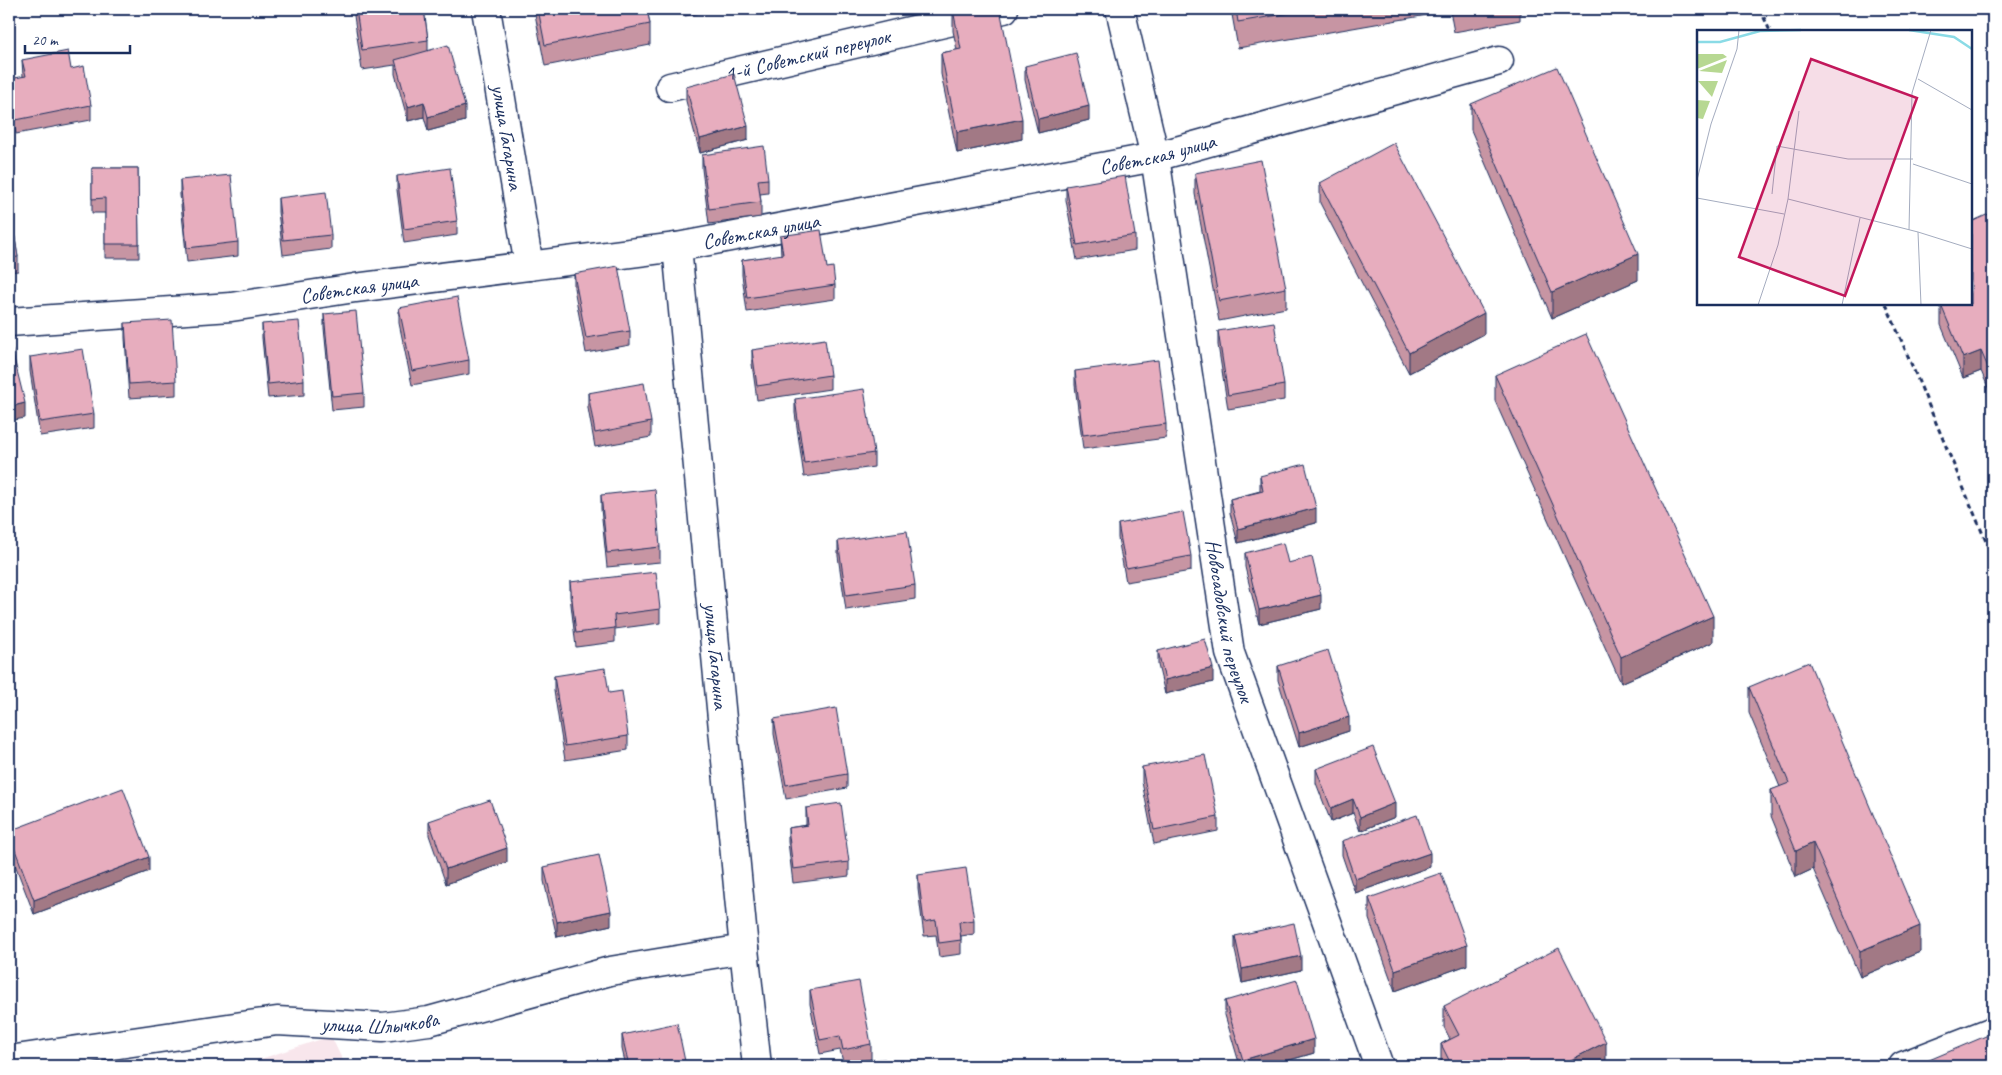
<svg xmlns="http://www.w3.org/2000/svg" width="2002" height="1075" viewBox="0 0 2002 1075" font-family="Caveat,sans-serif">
<rect width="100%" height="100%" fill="#fff"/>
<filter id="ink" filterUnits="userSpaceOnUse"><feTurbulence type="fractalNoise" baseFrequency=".02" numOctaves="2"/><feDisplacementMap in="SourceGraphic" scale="10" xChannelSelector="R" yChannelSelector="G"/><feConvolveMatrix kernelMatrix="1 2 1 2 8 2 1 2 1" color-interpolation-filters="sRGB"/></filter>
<g filter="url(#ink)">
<path fill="#f8e6ec" d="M331 1036 342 1059 350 1066H239Z"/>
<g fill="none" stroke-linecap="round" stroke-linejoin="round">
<g stroke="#1b2f5e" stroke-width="31">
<g id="minor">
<path id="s1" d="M486 9 529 266"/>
<path id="s2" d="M1120 9 1155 157 1230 653 1379 1066"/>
<path id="s3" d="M670 87 1004 9"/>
<path id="s4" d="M677 247 744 949 757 1066"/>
<path id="s5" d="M9 322 231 307 355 288 677 247 1155 157 1499 61"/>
<path id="s6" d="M9 1060 277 1021 383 1027 429 1021 610 971 744 949"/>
<path d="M1903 1066 1993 1031"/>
</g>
</g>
<path stroke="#1b2f5e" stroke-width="3" stroke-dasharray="5 4" stroke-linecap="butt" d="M1760 9 1770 31
M1886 304 1993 558"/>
<use href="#minor" stroke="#fff" stroke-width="28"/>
</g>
<path fill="#c795a3" stroke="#1b2f5e" d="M353 9H424L428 40V50L465 121 428 131 424 117 408 121 395 74V65L362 70Z
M534 9H647L650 24V45L545 66Z
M684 9H723L685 16Z
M1231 9H1520V20L1454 32 1450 11 1238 48Z
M953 10 1022 139 957 153 941 74V53L957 50 953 31Z
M22 60 71 69 91 105V120L16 134 9 99V79L23 77Z
M1025 66 1089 120 1038 133 1025 80Z
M686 87 748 140 700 153 686 101Z
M1471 104 1638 280 1552 318 1471 130Z
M702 155 768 179V193L760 194 761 202V217L709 224 702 169Z
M92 168H138L139 258H105V213H92Z
M1195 173 1286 288V308L1219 321 1195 194Z
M397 176 457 221V235L404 243 397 190Z
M180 180 238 242V256L187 262 180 195Z
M1320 183 1484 334 1409 373 1320 203Z
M1066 186 1135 235V250L1077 260 1066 200Z
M278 198 331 235V249L283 255 278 212Z
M9 202 18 257V271L9 272Z
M1993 212V399L1981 371 1963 378 1941 325V305L1971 304Z
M780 236 835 285V299L747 312 742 275V260L781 255Z
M574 274 630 331V345L586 353 574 288Z
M399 308 469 360V374L412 385 399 323Z
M324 314 364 393V407L332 410 324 328Z
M125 323 176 381V395L129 398 125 338Z
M262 324 304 380V395L268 398 262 338Z
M1218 331 1284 385V400L1228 409 1218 345Z
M752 350 830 375V389L757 400 752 364Z
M30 357 94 414V428L40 436 30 371Z
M1075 371 1166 424V438L1083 449 1075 385Z
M1495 375 1713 642 1621 683 1495 401Z
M588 393 651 422V437L595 447 588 408Z
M795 399 874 453V467L804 477 795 413Z
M1260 476 1316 523 1238 543 1230 513V499L1260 491Z
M601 495 660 547V562L607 567 601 509Z
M1118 524 1191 556V571L1126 582 1118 538Z
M838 541 915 585V599L846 610 838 556Z
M1245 553 1288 563 1321 609 1259 624 1245 567Z
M570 582 660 609V623L615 629V642L576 647 570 596Z
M1158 651 1213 682 1165 694 1158 665Z
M1278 666 1349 731 1299 747 1278 680Z
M554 676 609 693 628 736V750L565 760 554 691Z
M1749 687 1920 952 1860 977 1813 869 1796 877 1771 816V790L1780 787 1749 713Z
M774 719 847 774V788L786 799 774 734Z
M1142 767 1218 817V831L1154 844 1142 782Z
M1316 769 1395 817 1360 831 1353 813 1331 822 1316 783Z
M806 808 849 862V876L793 883 788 842V828L806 825Z
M429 821 507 862 446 884 429 835Z
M9 831 149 871 34 914 9 849Z
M1342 841 1430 867 1355 893 1342 855Z
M544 867 611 925 557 937 544 881Z
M918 875 974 920V934L961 936V954L939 957 936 935 924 936 918 889Z
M1369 898 1467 965 1395 991 1369 919Z
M1235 936 1301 970 1242 983 1235 950Z
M810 990 871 1044V1059L861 1061 843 1062 840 1050 820 1054 810 1004Z
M1225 1001 1314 1053 1269 1066H1240L1225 1015Z
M1444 1006 1606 1063 1600 1066H1442L1441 1064V1044L1450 1039 1444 1027Z
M622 1035 686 1066H626L622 1049Z"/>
<path fill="#a27985" stroke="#1b2f5e" d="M424 102V117L408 121V107Z
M465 106V121L428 131V117Z
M1089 106V120L1038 133V119Z
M1022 119V139L957 153V132Z
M748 126V140L700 153V139Z
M1638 254V280L1552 318V292Z
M1484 313V334L1409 373V353Z
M1981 351V371L1963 378V358Z
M25 403V418L9 421V407Z
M1316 508V523L1238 543V529Z
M1321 595V609L1259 624V610Z
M1713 616V642L1621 683V657Z
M1213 668V682L1165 694V680Z
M1349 717V731L1299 747V733Z
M1353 799V813L1331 822V808Z
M1395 803V817L1360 831V817Z
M1813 843V869L1796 877V851Z
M507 848V862L446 884V869Z
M1430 853V867L1355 893V879Z
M149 857V871L34 914V900Z
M611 911V925L557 937V922Z
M1920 926V952L1860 977V951Z
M1467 945V965L1395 991V970Z
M1301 956V970L1242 983V969Z
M1314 1039V1053L1269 1066H1243V1060Z
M1606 1042V1063L1600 1066H1559Z"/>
<path fill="#e7adbe" stroke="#1b2f5e" d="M356 9H424L428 40 362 50Z
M538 9H647L650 24 545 45Z
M961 9H1000L1022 119 957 132 941 53 961 49 953 10Z
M1236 9H1314L1238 22Z
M448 45 465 106 428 117 424 102 408 107 395 60Z
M68 51 71 69 84 66 91 105 16 120 9 85V79L26 76 22 60Z
M1076 53 1089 106 1038 119 1025 66Z
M1557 67 1638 254 1552 292 1471 104Z
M734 74 748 126 700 139 686 87Z
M1394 143 1484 313 1409 353 1320 183Z
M764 146 768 179 758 180 761 202 709 209 702 155Z
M1261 160 1286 288 1219 301 1195 173Z
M92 168H138L139 244H105V198L92 199Z
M450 168 457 221 404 229 397 176Z
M231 175 238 242 187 248 180 180Z
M1125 176 1135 235 1077 245 1066 186Z
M326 192 331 235 283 240 278 198Z
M9 202 18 257 9 258Z
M1993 212V379L1981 351 1963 358 1941 305 1943 304H1971V222Z
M821 230 827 268 833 267 835 285 747 298 742 260 783 254 780 236Z
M618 266 630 331 586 338 574 274Z
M457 297 469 360 412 371 399 308Z
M356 311 364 393 332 396 324 314Z
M172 320 176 381 129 384 125 323Z
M299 321 304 380 268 384 262 324Z
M1274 322 1284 385 1228 395 1218 331Z
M1586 334 1713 616 1621 657 1495 375Z
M9 338 25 403 9 407Z
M825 339 830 375 757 386 752 350Z
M83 349 94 414 40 422 30 357Z
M1158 360 1166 424 1083 435 1075 371Z
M644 383 651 422 595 433 588 393Z
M864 389 874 453 804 463 795 399Z
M1305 464 1316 508 1238 529 1230 499 1263 491 1260 476Z
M655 489 660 547 607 553 601 495Z
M1183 512 1191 556 1126 568 1118 524Z
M907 531 915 585 846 595 838 541Z
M1283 543 1288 563 1312 557 1321 595 1259 610 1245 553Z
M656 572 660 609 614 615 615 628 576 633 570 582Z
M1205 639 1213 668 1165 680 1158 651Z
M1328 650 1349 717 1299 733 1278 666Z
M1809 662 1920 926 1860 951 1813 843 1796 851 1771 790 1789 783 1749 687Z
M605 668 609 693 622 691 628 736 565 746 554 676Z
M836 708 847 774 786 785 774 719Z
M1373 747 1395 803 1360 817 1353 799 1331 808 1316 769Z
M1205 755 1218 817 1154 830 1142 767Z
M123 788 149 857 34 900 9 834V831Z
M490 800 507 848 446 869 429 821Z
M841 803 849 862 793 869 788 828 808 825 806 808Z
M1417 815 1430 853 1355 879 1342 841Z
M599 855 611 911 557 922 544 867Z
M966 868 974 920 959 922 961 940 939 943 936 920 924 922 918 875Z
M1441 873 1467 945 1395 970 1369 898Z
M1294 923 1301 956 1242 969 1235 936Z
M1559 948 1606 1042 1559 1066H1452L1441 1044 1459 1035 1444 1006Z
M1297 980 1314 1039 1243 1060 1225 1001Z
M859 981 871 1044 843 1050 840 1036 820 1040 810 990Z
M677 1023 686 1066H629L622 1035Z
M1993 1033V1066H1915Z
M885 1059V1066H818V1063Z"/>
</g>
<g text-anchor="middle" stroke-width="5" stroke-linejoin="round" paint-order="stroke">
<g font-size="21" fill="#1b2f5e" stroke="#fff">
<text dy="7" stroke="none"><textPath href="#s3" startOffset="141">1-й Советский переулок</textPath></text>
<text dy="7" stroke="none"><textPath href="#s1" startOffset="130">улица Гагарина</textPath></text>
<text dy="7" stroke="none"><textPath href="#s5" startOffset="1162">Советская улица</textPath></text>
<text dy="7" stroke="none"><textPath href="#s5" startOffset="758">Советская улица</textPath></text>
<text dy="7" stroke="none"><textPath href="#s5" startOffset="352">Советская улица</textPath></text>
<text dy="7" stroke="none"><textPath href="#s2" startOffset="622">Новосадовский переулок</textPath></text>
<text dy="7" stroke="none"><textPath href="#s4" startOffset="411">улица Гагарина</textPath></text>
<text dy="7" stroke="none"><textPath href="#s6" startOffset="374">улица Шлычкова</textPath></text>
</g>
</g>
<g transform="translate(1697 30)">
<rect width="275" height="275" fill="#fff"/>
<path d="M0 24H26L30 27 0 39ZM30 30 25 43 2 41ZM1 51H21L15 67ZM0 70 13 71 6 89 0 88Z" fill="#b7d892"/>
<path fill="none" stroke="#8adbe6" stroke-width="2.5" d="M212 0 257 7 275 19M0 12H23L63 1 104 0"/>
<path fill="none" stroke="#a4acbf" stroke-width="1" d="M221 49 275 80M216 134 275 154M0 150 14 94 40 19 42 0M75 164 80 116 151 129H216M0 168 87 184M91 169 221 202 275 219M212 200 215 63 234 0M221 202 224 275M61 275 81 215 91 169 102 81M145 275 163 188"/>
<path fill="#c2185b" fill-opacity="0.15" stroke="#c2185b" stroke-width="2.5" d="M114 29 220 68 148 266 42 227Z"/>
<rect width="275" height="275" fill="none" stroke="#1b2f5e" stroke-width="2.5"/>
</g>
<rect width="2002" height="1075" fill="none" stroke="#fff" stroke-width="30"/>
<rect x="15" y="15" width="1972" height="1045" fill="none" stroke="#1b2f5e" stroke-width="2" filter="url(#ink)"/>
<path d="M25 45v8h105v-8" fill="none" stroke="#1b2f5e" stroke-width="2.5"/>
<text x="32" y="45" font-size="15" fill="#1b2f5e" stroke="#ffffff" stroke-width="4" paint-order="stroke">20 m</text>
</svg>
